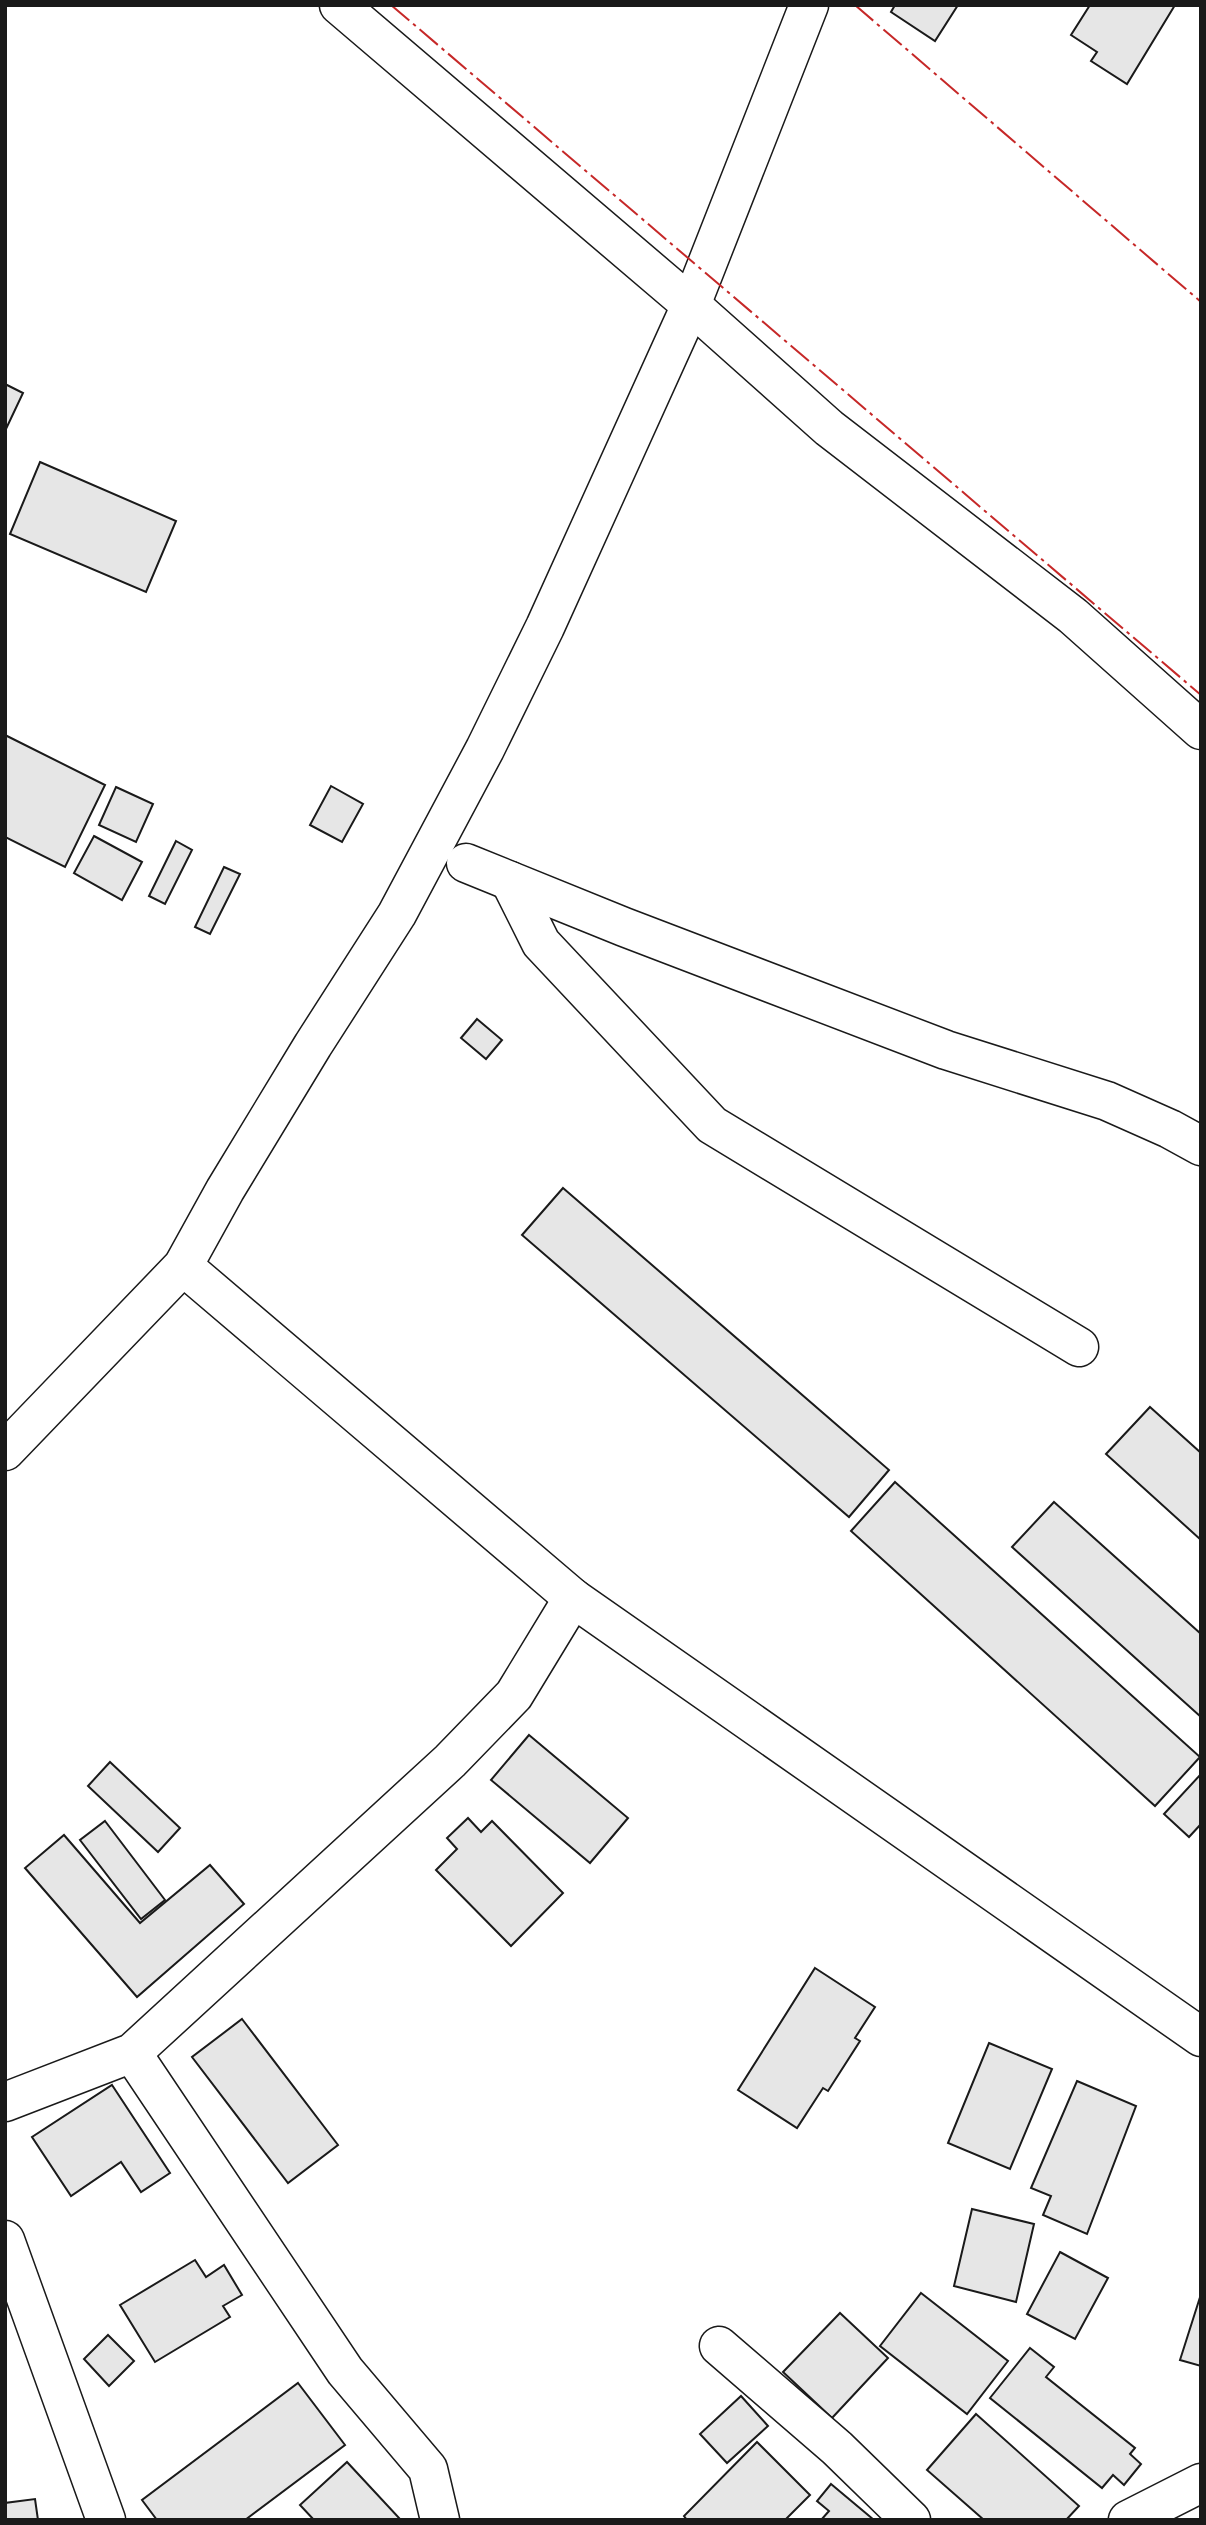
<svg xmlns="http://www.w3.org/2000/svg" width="1206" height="2525" viewBox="0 0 1206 2525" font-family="'Varela Round',sans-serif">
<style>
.building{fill:#e6e6e6;stroke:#1a1a1a;stroke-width:2}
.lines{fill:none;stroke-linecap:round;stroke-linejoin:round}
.minor-casing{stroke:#1a1a1a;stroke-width:41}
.minor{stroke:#fff;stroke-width:38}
.power{stroke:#c62828;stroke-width:2;stroke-dasharray:24 5 3.5 5;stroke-linecap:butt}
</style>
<rect width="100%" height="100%" fill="#fff"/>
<g class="building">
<polygon points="895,5 958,5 935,41 891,12"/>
<polygon points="1090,5 1175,5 1127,84 1091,61 1097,52 1071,35"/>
<polygon points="5,384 23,393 5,431"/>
<polygon points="40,462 176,521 146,592 10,534"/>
<polygon points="5,735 105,785 65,867 5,837"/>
<polygon points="331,786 363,804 342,842 310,825"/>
<polygon points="116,787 153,804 136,842 99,825"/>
<polygon points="94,836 142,862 122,900 74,873"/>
<polygon points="176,841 192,850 165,904 149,896"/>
<polygon points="224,867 240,874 210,934 195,927"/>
<polygon points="477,1019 502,1040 486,1059 461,1038"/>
<polygon points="563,1188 889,1470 849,1517 522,1235"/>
<polygon points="1150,1407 1201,1453 1201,1540 1106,1454"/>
<polygon points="895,1482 1200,1757 1155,1806 851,1531"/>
<polygon points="1054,1502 1201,1634 1201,1717 1012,1547"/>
<polygon points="529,1735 628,1818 590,1863 491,1780"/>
<polygon points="110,1762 180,1828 158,1852 88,1786"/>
<polygon points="1201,1774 1201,1824 1189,1837 1164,1814"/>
<polygon points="468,1818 481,1832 492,1821 563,1893 511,1946 436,1870 457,1849 447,1838"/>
<polygon points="105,1821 165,1900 141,1919 80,1840"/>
<polygon points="64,1835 140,1923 210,1865 244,1904 137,1997 25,1868"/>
<polygon points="815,1968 875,2007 855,2038 860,2041 828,2091 823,2088 797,2128 738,2090"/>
<polygon points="242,2019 338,2145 288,2183 192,2057"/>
<polygon points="989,2043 1052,2069 1010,2169 948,2143"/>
<polygon points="1077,2081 1136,2106 1087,2234 1043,2215 1051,2196 1031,2188"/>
<polygon points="112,2085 170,2173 141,2192 121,2162 71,2196 32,2137"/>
<polygon points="972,2209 1034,2224 1016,2302 954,2286"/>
<polygon points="1060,2252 1108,2278 1075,2339 1027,2314"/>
<polygon points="195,2260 206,2277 224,2265 242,2295 223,2306 230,2317 155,2362 120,2305"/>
<polygon points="921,2293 1008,2361 967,2414 880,2346"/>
<polygon points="1201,2294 1201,2366 1180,2360"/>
<polygon points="840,2313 888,2358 832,2418 783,2372"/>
<polygon points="108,2335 134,2361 109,2386 84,2359"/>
<polygon points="1030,2348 1054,2367 1046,2377 1135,2448 1130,2454 1141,2464 1124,2485 1113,2475 1102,2488 990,2398"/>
<polygon points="298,2383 345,2445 245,2520 157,2520 142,2500"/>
<polygon points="741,2396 768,2426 727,2463 700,2434"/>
<polygon points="976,2414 1079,2506 1066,2520 984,2520 927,2470"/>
<polygon points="757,2442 810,2495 785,2520 687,2520 684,2516"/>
<polygon points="347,2462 400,2519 314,2520 300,2505"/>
<polygon points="831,2484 874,2520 821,2520 829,2511 817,2501"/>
<polygon points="35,2499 38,2520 5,2520 5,2503"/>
</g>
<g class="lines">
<g class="minor-casing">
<g id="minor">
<polyline points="339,5 691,305 829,428 1073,616 1201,730"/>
<polyline points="466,863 624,927 946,1050 1107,1101 1170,1129 1201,1146"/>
<polyline points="510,881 541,943 712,1125 1079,1347"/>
<polyline points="183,1266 573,1598 1201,2037"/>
<polyline points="5,1451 183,1266 225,1190 313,1045 397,914 485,749 545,627 691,305 809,5"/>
<polyline points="132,2053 345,2371 428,2469 440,2520"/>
<polyline points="5,2102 132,2053 450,1761 514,1695 573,1598"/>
<polyline points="5,2240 106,2520"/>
<polyline points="719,2346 837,2448 911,2520"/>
<polyline points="1128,2520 1201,2483"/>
</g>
</g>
<use href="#minor" class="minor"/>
<g class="power">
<polyline points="391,5 1201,695"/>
<polyline points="855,5 1201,302"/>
</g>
</g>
<rect width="1206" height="2525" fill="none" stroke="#1a1a1a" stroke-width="14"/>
</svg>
